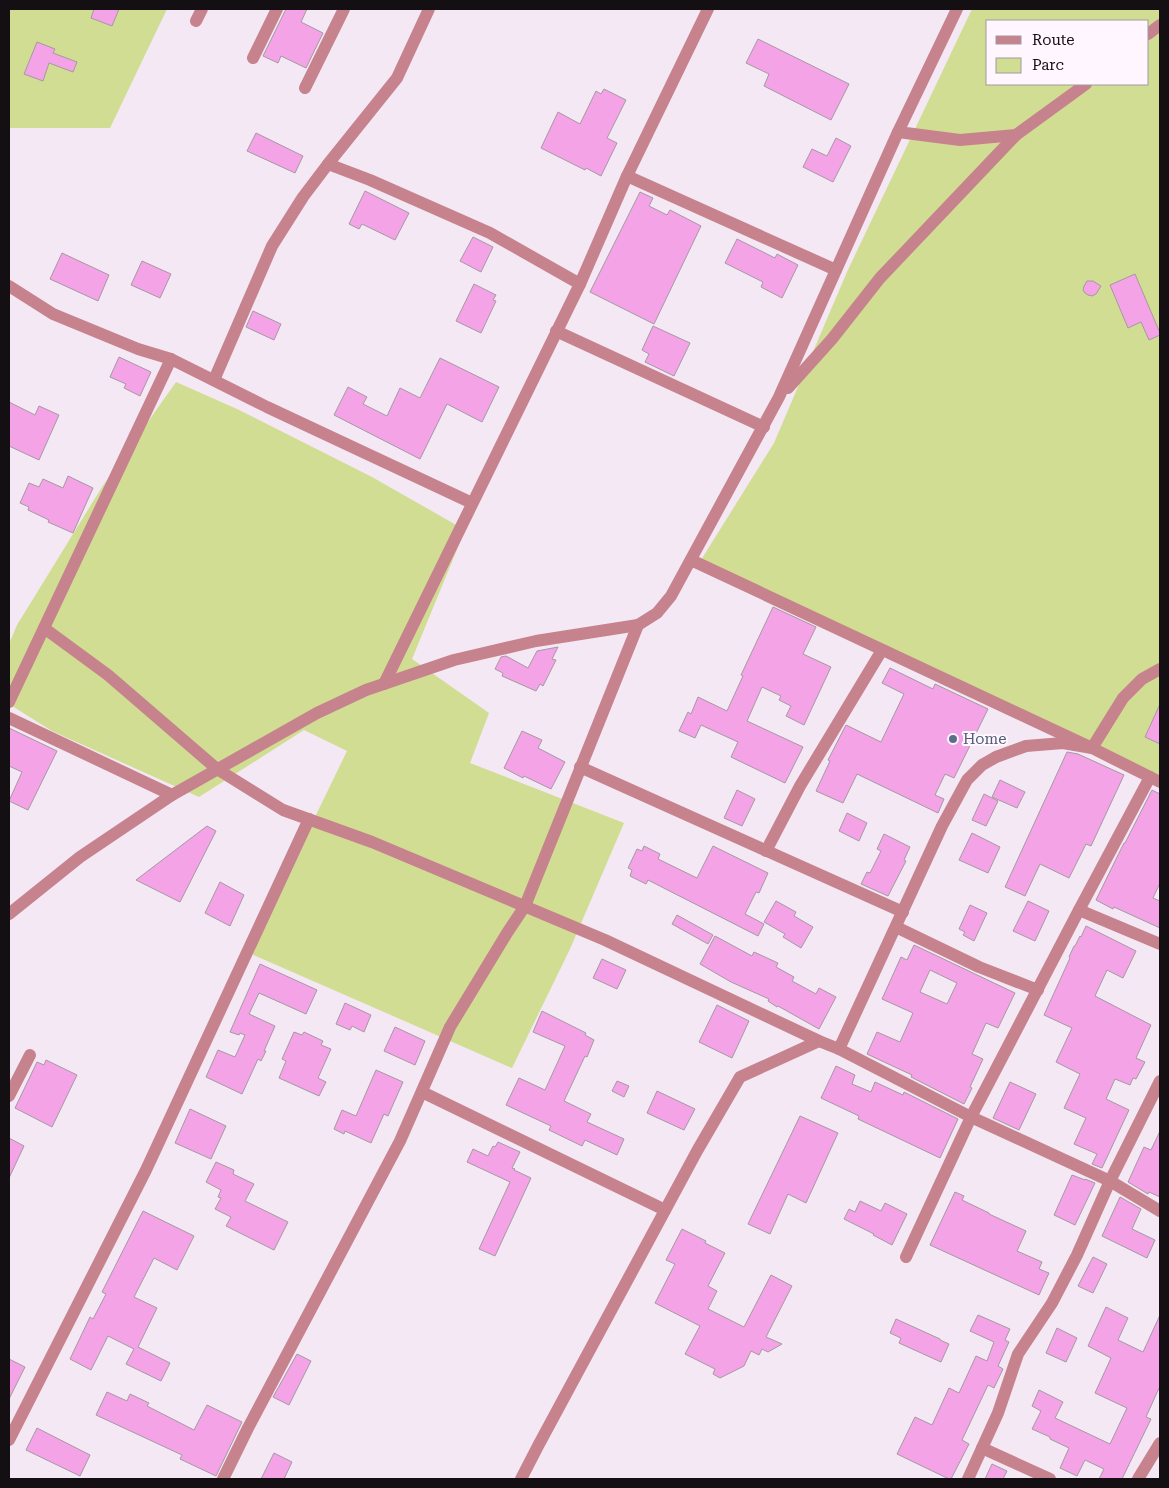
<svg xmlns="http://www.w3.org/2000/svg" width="1169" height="1488" viewBox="0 0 1169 1488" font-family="'Roboto Serif',serif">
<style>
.green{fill:#d1dd92;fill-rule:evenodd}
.building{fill:#f3a3e6;stroke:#a599a2;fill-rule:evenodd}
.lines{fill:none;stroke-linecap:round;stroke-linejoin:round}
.minor{stroke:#c6838e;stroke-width:12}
.service-dot{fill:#5c6f8a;stroke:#fff6ff;stroke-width:2}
.labels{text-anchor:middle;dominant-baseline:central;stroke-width:4;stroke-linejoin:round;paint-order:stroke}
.service-label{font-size:15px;fill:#4e5e75;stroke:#fff6ff;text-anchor:start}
</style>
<rect width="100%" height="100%" fill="#f3e8f3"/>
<g class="green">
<polygon points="9,9 167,9 110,128 9,128"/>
<path d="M972 9H1160V776L701 560 774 443 847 272ZM988 21H1148V84H988Z"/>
<polygon points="176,382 237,409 372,477 465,530 412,659 489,713 470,763 624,823 570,949 512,1068 249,953 347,751 304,730 199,797 52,731 9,704 9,644 17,625 102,487"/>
</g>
<g class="building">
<polygon points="94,9 119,9 112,26 91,18"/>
<polygon points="286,9 307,9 301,22 323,33 306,68 281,56 278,63 263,56"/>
<polygon points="758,39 849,84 831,120 764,86 769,74 746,63"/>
<polygon points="37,42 55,49 53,53 77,62 73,72 49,63 43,81 24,74"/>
<polygon points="604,89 626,100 607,138 617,143 601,176 586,168 585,170 541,148 558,112 580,124 596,91 601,94"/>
<polygon points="256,133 303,156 295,173 247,151"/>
<polygon points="836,138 851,146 833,182 803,167 812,149 827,156"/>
<polygon points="365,191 409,213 395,240 362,224 359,229 349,224"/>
<polygon points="640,192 653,198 649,206 667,215 670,210 701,226 654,324 590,292"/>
<polygon points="473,237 493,247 481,272 460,261"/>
<polygon points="737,239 775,258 777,254 798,265 782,298 761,287 763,282 725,263"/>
<polygon points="62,253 109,275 98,301 50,279"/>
<polygon points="142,261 171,274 160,298 131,285"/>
<polygon points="1135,274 1160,333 1160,335 1149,340 1141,322 1128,328 1110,285"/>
<polygon points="1087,281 1093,281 1101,286 1096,294 1092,296 1088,295 1085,293 1083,290 1084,286"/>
<polygon points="474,284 496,295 493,300 496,301 481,333 456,321"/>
<polygon points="253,311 281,324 274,340 246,327"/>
<polygon points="653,326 690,343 674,376 645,362 649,354 642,350"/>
<polygon points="119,357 151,372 140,396 124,388 126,384 110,377"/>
<polygon points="440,358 499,387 482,422 447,404 420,459 334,415 348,387 367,397 363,404 387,416 400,388 420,398"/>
<polygon points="9,402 35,415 39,406 59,415 39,460 9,446"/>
<polygon points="68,476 93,488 73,533 48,522 49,520 28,510 29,507 20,503 29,483 39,487 43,479 63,488"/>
<polygon points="773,607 816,627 803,654 831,667 804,725 786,716 791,706 779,700 781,696 762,687 747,721 803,747 785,783 731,757 738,742 701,725 695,738 679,731 688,712 691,714 698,697 727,711 743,676 741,675"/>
<polygon points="558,647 552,659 556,660 543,686 540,684 536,691 502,676 503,673 495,669 501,657 506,656 528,668 537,651"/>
<polygon points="890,668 933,689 935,684 988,709 954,778 945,774 935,795 944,799 938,813 857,774 843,803 816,791 830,761 828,760 846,725 881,742 904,694 882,683"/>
<polygon points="1160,704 1160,744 1145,737"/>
<polygon points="9,728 57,751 28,810 9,801 22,772 9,766"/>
<polygon points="522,731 542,740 538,748 565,762 551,789 524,776 523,778 504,768"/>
<polygon points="1067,752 1078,754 1124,775 1091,846 1086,844 1069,878 1040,864 1025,896 1005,887"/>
<polygon points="1000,780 1025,792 1017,808 992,797"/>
<polygon points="737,790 755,799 742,826 724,818"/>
<polygon points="1152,790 1160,794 1160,883 1153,898 1160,901 1160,928 1114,907 1113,909 1096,900 1119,853 1124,843 1125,843"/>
<polygon points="984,794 998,801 986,826 972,820"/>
<polygon points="847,813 867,823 859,841 839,831"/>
<polygon points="207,826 216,831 180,902 136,880"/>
<polygon points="972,833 1000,847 988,873 959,860"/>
<polygon points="884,834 910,847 904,860 906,861 888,896 861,884 867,872 870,873 881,851 877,849"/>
<polygon points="644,846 660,854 658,859 697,878 713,846 768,873 759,893 756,892 745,914 764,924 758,936 648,880 646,884 630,876 632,870 628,868 637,849 642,851"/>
<polygon points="220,882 244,895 230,926 205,913"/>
<polygon points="776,901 796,912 794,916 813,927 801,948 783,937 785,934 764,922"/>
<polygon points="1028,901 1049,911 1035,941 1013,931"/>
<polygon points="970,905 987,913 974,941 963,935 965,932 959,929"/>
<polygon points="677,915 713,935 708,944 672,924"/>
<polygon points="1086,926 1136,951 1123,978 1107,970 1095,996 1151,1025 1136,1058 1145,1062 1136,1079 1133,1078 1130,1085 1115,1079 1106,1099 1129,1110 1102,1168 1092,1164 1097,1154 1074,1144 1086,1118 1064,1108 1080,1074 1056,1062 1072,1028 1044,1015 1070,958 1069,957 1074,946 1075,946 1080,936 1081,937"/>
<polygon points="715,936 752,956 754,952 778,963 776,967 794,977 792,981 816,994 819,988 836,997 819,1029 778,1006 777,1007 768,1001 769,999 731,982 700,964"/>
<path d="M914 945 1015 993 998 1028 986 1023 972 1054 983 1059 970 1087 972 1088 964 1104 911 1077 912 1075 867 1054 877 1032 900 1042 913 1013 882 999 901 957 907 960ZM930 970 957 983 947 1004 920 992Z"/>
<polygon points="602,959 626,970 617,989 593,978"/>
<polygon points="260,964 317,990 306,1014 259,993 249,1014 275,1026 264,1051 266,1051 261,1061 258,1059 242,1094 206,1077 218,1050 235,1057 245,1035 240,1033 239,1035 230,1032"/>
<polygon points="345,1003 371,1015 364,1032 352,1026 350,1030 336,1024"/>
<polygon points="717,1005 749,1021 732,1058 699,1042"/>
<polygon points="542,1011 586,1033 585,1035 594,1040 587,1057 585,1056 564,1101 591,1114 587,1122 624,1139 617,1155 585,1140 582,1146 549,1130 551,1126 506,1105 519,1078 545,1090 565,1046 533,1032"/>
<polygon points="395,1027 425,1041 415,1065 384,1051"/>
<polygon points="294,1032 302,1035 304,1032 323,1041 321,1045 331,1049 318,1078 326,1082 319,1096 279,1078 286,1061 282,1059"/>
<polygon points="46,1060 77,1075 52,1127 15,1108 37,1062 44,1065"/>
<polygon points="836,1066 855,1075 852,1084 871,1092 875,1082 903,1095 904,1092 958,1119 940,1158 858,1119 859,1116 821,1098"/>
<polygon points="376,1070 403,1082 388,1116 384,1114 371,1143 345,1131 344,1134 334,1129 342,1110 356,1116"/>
<polygon points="617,1081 629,1086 624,1097 612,1091"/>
<polygon points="1010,1082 1036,1094 1019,1130 993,1118"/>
<polygon points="657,1091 695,1109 684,1130 647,1113"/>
<polygon points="190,1109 226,1126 211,1159 175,1143"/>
<polygon points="800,1116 838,1133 806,1203 788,1194 770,1234 748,1224"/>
<polygon points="1160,1131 1160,1197 1149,1192 1148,1194 1128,1182 1144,1147 1151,1150"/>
<polygon points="9,1138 24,1146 9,1178"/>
<polygon points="498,1142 520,1152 512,1168 515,1169 514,1170 531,1178 495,1256 479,1249 510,1182 467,1162 473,1149 488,1156 493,1146 495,1147"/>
<polygon points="216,1162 234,1170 233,1174 254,1184 245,1201 288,1222 274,1250 226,1226 231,1217 215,1209 221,1198 218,1197 221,1190 206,1182"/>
<polygon points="1072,1175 1085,1180 1085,1179 1095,1183 1075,1225 1054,1215"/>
<polygon points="955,1192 964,1196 962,1200 989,1213 989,1214 1026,1231 1017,1251 1042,1262 1039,1269 1049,1273 1039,1295 930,1245"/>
<polygon points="1120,1197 1141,1209 1132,1229 1155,1240 1147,1258 1102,1236"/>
<polygon points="860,1201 881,1211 885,1203 907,1214 892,1245 873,1235 874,1234 844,1219 849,1209 855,1212"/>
<polygon points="143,1211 194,1236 177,1270 154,1258 134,1297 157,1308 138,1347 170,1363 161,1381 126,1364 134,1349 108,1336 91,1370 70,1359 90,1317 93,1319 106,1294 102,1292"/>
<polygon points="682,1229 706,1241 705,1243 725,1253 708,1286 717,1291 708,1309 744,1327 771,1275 792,1286 766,1337 782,1344 768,1352 762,1349 759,1355 751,1351 744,1366 720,1378 713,1374 715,1369 685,1354 700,1326 655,1303 675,1264 666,1260"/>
<polygon points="1093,1257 1107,1264 1093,1293 1078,1286"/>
<polygon points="1106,1307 1128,1318 1118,1340 1143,1352 1160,1315 1160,1386 1146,1417 1151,1419 1122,1479 1099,1479 1104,1469 1085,1460 1077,1476 1060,1468 1069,1448 1050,1439 1050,1437 1032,1429 1041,1411 1032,1406 1039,1390 1063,1402 1055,1418 1110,1444 1127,1408 1095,1393 1111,1358 1088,1346"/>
<polygon points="978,1315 1010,1329 1005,1340 1009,1342 998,1366 1003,1369 994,1388 988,1385 962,1440 969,1444 951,1479 949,1479 897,1454 915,1417 932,1425 949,1388 959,1393 976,1356 987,1361 994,1342 970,1331"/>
<polygon points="896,1319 940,1339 940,1340 949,1344 941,1362 899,1343 901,1338 890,1333"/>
<polygon points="1057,1328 1077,1338 1066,1362 1046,1353"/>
<polygon points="297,1354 311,1361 289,1405 273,1397"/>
<polygon points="9,1359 25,1367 9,1399"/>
<polygon points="107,1392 127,1401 130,1394 149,1403 147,1406 194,1430 207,1405 242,1422 216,1476 180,1459 182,1455 96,1415"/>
<polygon points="37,1428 90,1455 80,1476 26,1450"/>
<polygon points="274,1453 292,1462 284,1479 261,1479"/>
<polygon points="992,1464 1007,1471 1003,1479 985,1479"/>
</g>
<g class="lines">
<g class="minor">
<polyline points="196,21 202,9"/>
<polyline points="1148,34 1160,25"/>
<polyline points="253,58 277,9"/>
<polyline points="305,88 344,9"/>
<polyline points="898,132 960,140 1016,135"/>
<polyline points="328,164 397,78 429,9"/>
<polyline points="627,176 836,270"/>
<polyline points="9,286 53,314 138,349 171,359 267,407 472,503"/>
<polyline points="556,331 764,427"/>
<polyline points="214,380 272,246 303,197 328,164 370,180 490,233 580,284"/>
<polyline points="788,388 832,339 880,278 1016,135 1086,84"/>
<polyline points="691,560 1092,748 1160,782"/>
<polyline points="44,628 108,675 217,769 283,810 372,842 605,940 819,1041 839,1049 971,1117 1110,1181 1160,1211"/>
<polyline points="384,684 580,284 627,176 708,9"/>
<polyline points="9,702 171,359"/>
<polyline points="9,718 172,795"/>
<polyline points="580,767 903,912"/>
<polyline points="766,851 800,786 882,650"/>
<polyline points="1079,910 1160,944"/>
<polyline points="9,914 80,857 172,795 317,713 366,690 454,660 536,641 638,625 657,613 671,596 779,397 898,132 957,9"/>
<polyline points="896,927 979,967 1038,990"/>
<polyline points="839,1049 942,826 967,780 982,765 996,757 1026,746 1063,743 1092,748 1123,698 1142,679 1160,669"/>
<polyline points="422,1092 665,1210"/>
<polyline points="9,1096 30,1055"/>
<polyline points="906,1257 971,1117 1079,910 1150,777"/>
<polyline points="9,1440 146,1170 309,819"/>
<polyline points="982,1448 1050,1479"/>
<polyline points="223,1479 248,1428 400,1141 450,1027 507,933 525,906 638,625"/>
<polyline points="521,1479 538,1446 697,1151 740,1077 819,1041"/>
<polyline points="968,1479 998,1413 1018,1354 1052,1303 1077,1255 1110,1181 1160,1081"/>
<polyline points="1138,1479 1160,1443"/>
</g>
</g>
<circle class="service-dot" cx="953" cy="739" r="5"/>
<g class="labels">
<g class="service-label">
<text x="963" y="739">Home</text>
</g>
</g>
<rect width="1169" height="1488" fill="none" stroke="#130f12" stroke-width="20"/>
<rect x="986" y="20" width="162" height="65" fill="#fff6ff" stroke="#a19aa0"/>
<rect x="996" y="36" width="25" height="8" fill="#c6838e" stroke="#a19aa0"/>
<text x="1032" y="45" font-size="15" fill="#130f12">Route</text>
<rect x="996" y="58" width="25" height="15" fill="#d1dd92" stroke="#a19aa0"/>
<text x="1032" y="70" font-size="15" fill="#130f12">Parc</text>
</svg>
